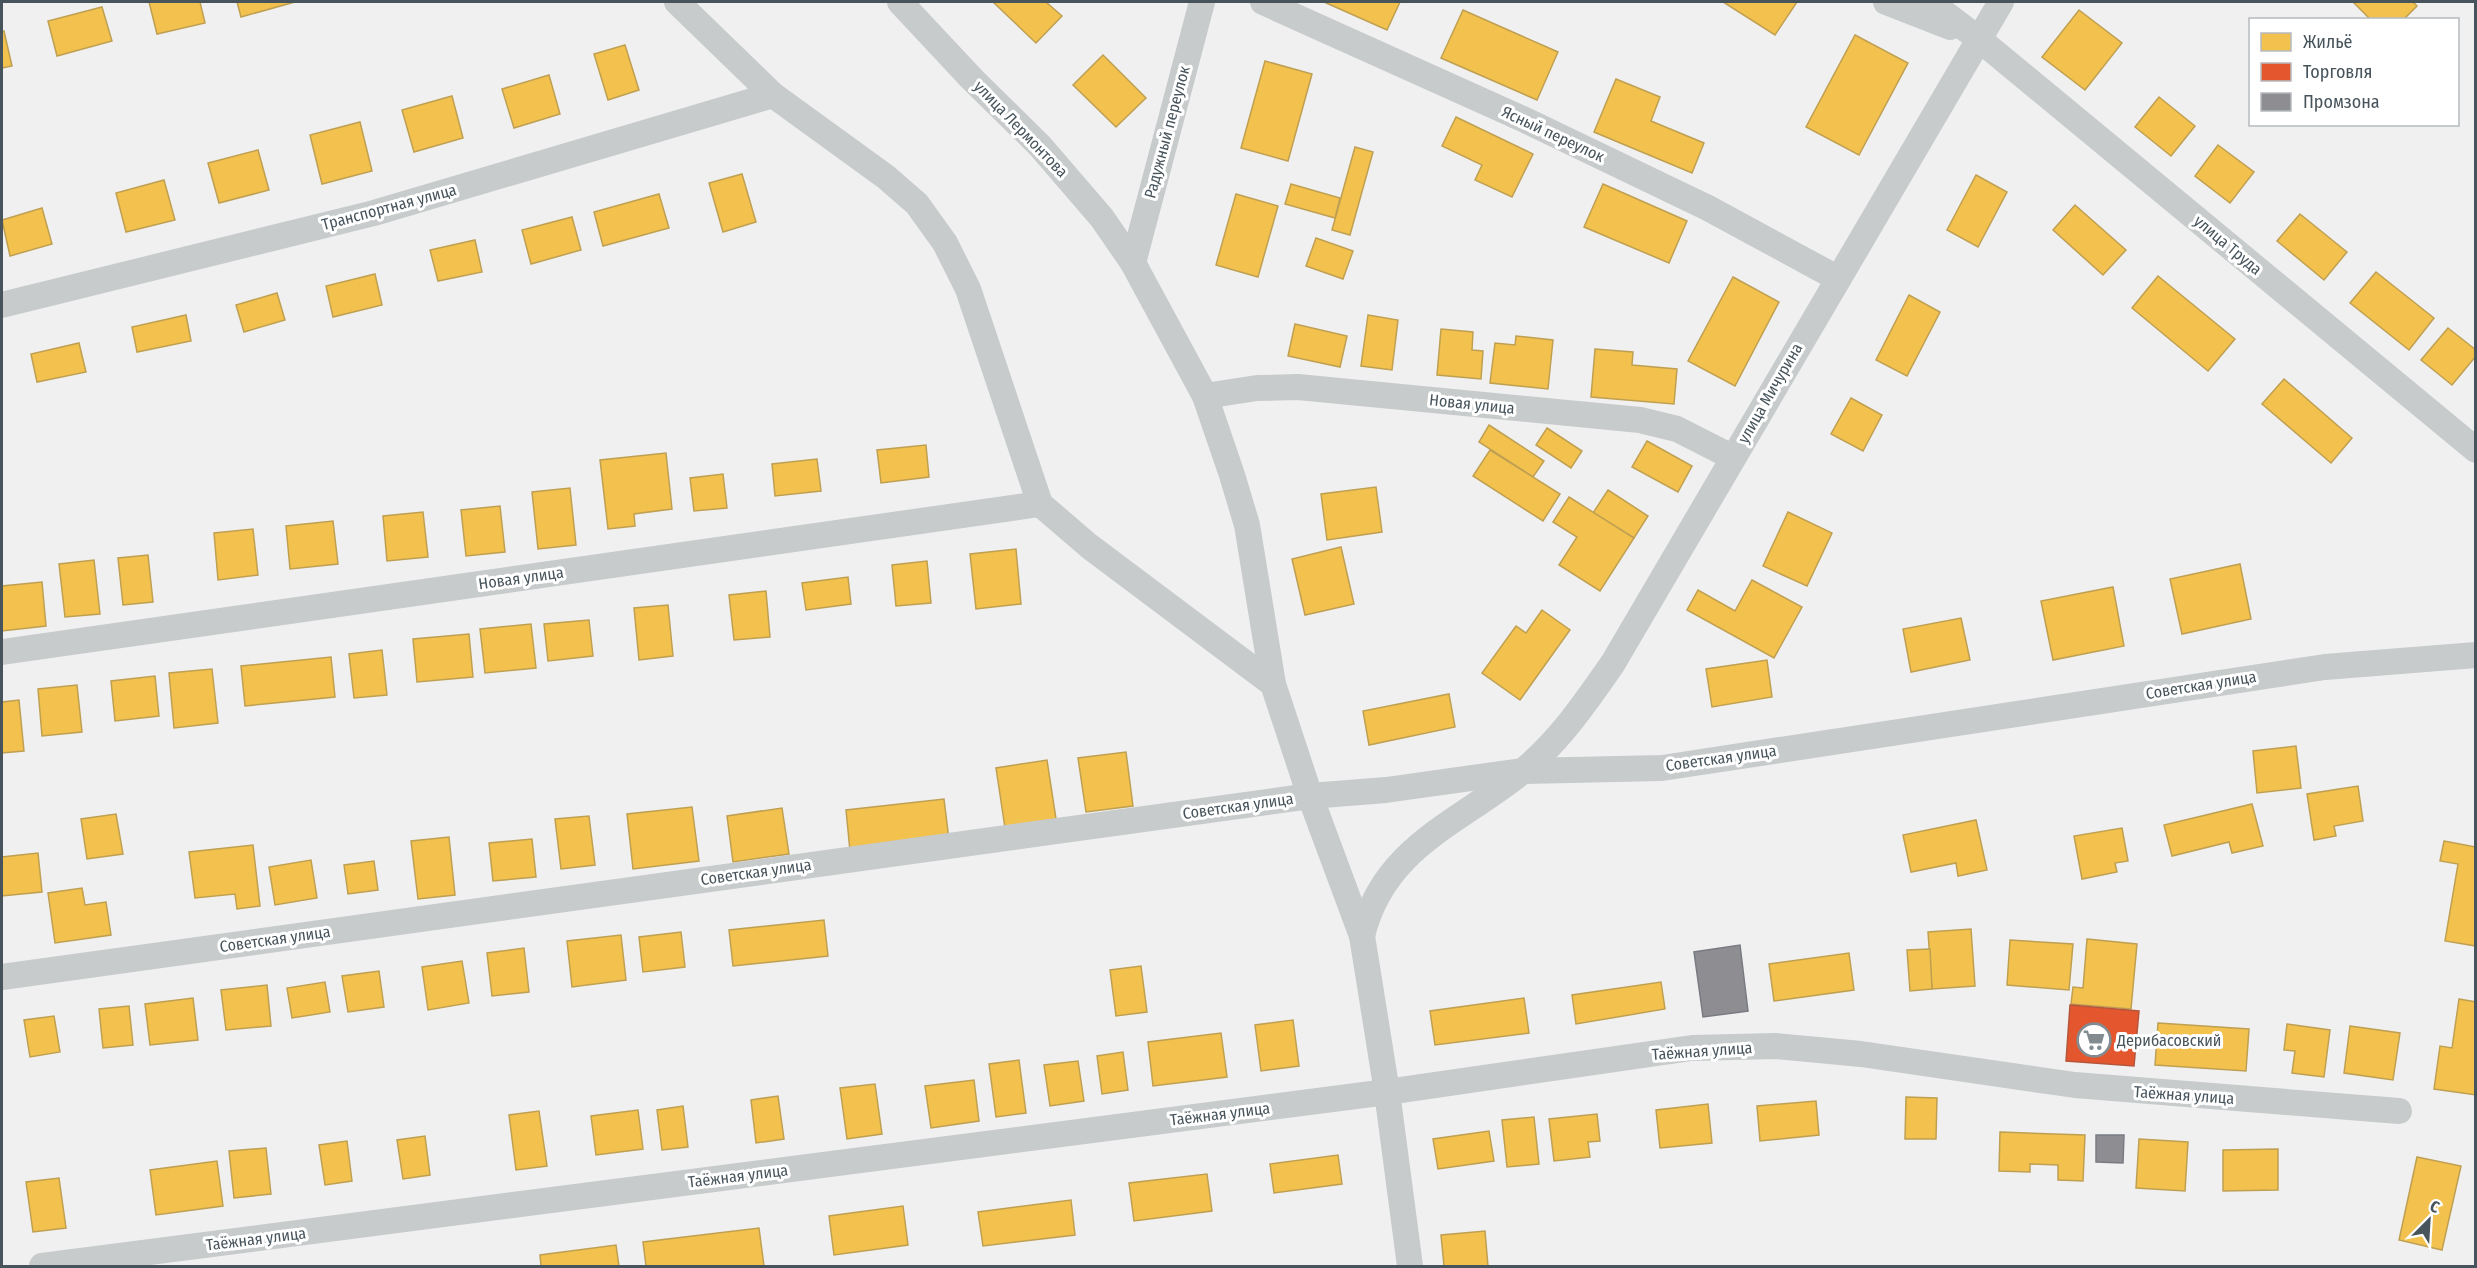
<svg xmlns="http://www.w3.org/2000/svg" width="2477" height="1268" viewBox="0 0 2477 1268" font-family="'Fira Sans Condensed',sans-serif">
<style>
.homes{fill:#f2c14e;stroke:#bfa052;stroke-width:1.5}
.shops{fill:#e4572e;stroke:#b5563c;stroke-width:1.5}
.industry{fill:#8d8d92;stroke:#787c82;stroke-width:1.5}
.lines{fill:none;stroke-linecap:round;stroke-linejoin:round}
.minor{stroke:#c7cbcc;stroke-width:26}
.labels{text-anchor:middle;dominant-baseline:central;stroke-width:6;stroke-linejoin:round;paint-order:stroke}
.street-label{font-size:16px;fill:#47545c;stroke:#fff}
.poi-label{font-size:16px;fill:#47545c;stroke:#fff;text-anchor:start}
</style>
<rect width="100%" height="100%" fill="#f1f0f0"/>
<g class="homes">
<polygon points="149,2 200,2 205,23 157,34"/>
<polygon points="237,2 295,2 241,17"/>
<polygon points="993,2 1046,2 1062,16 1036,43"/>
<polygon points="1324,2 1400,2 1387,30"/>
<polygon points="1723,2 1797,2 1775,35"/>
<polygon points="2353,2 2413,2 2417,6 2403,20 2371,20"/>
<polygon points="102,7 112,41 57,56 48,21"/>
<polygon points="1463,10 1558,52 1537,100 1441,58"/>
<polygon points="2079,10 2122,43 2085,90 2042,57"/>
<polygon points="2,31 4,31 12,66 2,68"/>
<polygon points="1855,35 1908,63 1859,155 1806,127"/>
<polygon points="625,45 639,90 608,100 594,54"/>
<polygon points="1103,55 1146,98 1116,127 1073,85"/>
<polygon points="1265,61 1312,74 1288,161 1241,148"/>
<polygon points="549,75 560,114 514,128 502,89"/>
<polygon points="1616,79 1660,97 1651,121 1704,143 1692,173 1594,132"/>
<polygon points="452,96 463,138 414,152 402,110"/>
<polygon points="2159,97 2195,126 2171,156 2135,127"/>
<polygon points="1456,117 1533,154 1512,197 1475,180 1482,165 1442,146"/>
<polygon points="360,122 372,171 322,184 310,135"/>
<polygon points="2218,145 2254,172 2230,203 2195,176"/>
<polygon points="1355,147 1373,152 1350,235 1332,230"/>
<polygon points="258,150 269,190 219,203 208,163"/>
<polygon points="742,174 756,222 723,232 709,183"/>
<polygon points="1976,175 2007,192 1978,247 1947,230"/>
<polygon points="164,180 175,220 126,232 116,193"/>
<polygon points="1291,184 1340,198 1335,218 1285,204"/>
<polygon points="1603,184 1687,221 1669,263 1584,227"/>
<polygon points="659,194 669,228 603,246 594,212"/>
<polygon points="1236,194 1278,206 1258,277 1216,265"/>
<polygon points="2075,205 2126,250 2103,275 2053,230"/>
<polygon points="42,208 52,244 10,256 2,220"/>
<polygon points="2300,214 2347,252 2324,280 2277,241"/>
<polygon points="572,217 581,250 531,264 522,230"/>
<polygon points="1316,238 1353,251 1343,279 1306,266"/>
<polygon points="475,240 482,272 438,281 430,250"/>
<polygon points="2376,272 2434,318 2409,350 2350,303"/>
<polygon points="375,274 382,305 333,317 326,286"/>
<polygon points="2158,276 2235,339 2208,371 2132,308"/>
<polygon points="1733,277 1779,302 1735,386 1688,361"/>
<polygon points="277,293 285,320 244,332 236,305"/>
<polygon points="1909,295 1940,312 1907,376 1876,360"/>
<polygon points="186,315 191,341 137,352 132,327"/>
<polygon points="1368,315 1398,320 1392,370 1361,366"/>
<polygon points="1295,324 1347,336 1340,367 1288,356"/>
<polygon points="2448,328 2476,350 2476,356 2452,385 2421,360"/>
<polygon points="1441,329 1473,332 1472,350 1483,351 1481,379 1437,375"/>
<polygon points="1516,336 1553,340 1548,389 1490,383 1495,343 1515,345"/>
<polygon points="79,343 86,372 37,382 31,354"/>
<polygon points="1595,349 1633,352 1632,365 1677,369 1674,404 1591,397"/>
<polygon points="2284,379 2352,438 2331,463 2262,404"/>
<polygon points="1851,398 1882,415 1863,451 1831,434"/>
<polygon points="1489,425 1544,461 1533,477 1479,442"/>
<polygon points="1547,428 1582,451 1571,468 1536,445"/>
<polygon points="1647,441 1692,466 1678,492 1632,467"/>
<polygon points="926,445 929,477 881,483 877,450"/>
<polygon points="1490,450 1560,494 1543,521 1473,476"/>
<polygon points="666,453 672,509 634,514 635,526 608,529 600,460"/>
<polygon points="817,459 821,491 775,496 772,464"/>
<polygon points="723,474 727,508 694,511 690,478"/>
<polygon points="1376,487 1382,532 1327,540 1321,494"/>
<polygon points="570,488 576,545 538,549 532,492"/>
<polygon points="1608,490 1648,516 1634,538 1593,513"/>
<polygon points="1569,497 1634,538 1600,591 1559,565 1577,537 1553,522"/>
<polygon points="500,506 505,552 466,556 461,510"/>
<polygon points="423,512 428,557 387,561 383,516"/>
<polygon points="1788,512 1832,533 1807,586 1763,566"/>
<polygon points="333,521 338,564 290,569 286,526"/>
<polygon points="253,529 258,575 218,580 214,533"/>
<polygon points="1341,547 1354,604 1305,615 1292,559"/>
<polygon points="1016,549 1021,604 976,609 970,554"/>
<polygon points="148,555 153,602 123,605 118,558"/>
<polygon points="94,560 100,614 65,617 59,564"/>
<polygon points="927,561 931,603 896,606 892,565"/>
<polygon points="2240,564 2251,619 2182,634 2170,579"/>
<polygon points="848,577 851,604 806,610 802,583"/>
<polygon points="1752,580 1802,607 1774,658 1687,610 1698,590 1735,611"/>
<polygon points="42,582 46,626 2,631 2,586"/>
<polygon points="2113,587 2124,646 2053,660 2041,601"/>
<polygon points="766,591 770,637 734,640 729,595"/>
<polygon points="668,605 673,656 639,660 634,608"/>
<polygon points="1542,610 1570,630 1520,700 1482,673 1516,626 1526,633"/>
<polygon points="1961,618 1970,660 1911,672 1903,629"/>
<polygon points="589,620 593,656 548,661 544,624"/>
<polygon points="531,624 536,668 485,673 480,629"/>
<polygon points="469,634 473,677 417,682 413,639"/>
<polygon points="382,650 387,695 354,698 349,654"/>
<polygon points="331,657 335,697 245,706 241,666"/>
<polygon points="1767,660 1772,697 1712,707 1706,669"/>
<polygon points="212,669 218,723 174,728 169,673"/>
<polygon points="155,676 159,716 115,721 111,681"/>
<polygon points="77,685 82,732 42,736 38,689"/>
<polygon points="1449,694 1455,727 1369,745 1363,711"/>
<polygon points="19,700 24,751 2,753 2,702"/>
<polygon points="2296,746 2301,788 2257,793 2253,751"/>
<polygon points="1126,752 1133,806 1086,812 1078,758"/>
<polygon points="1047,760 1056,819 1005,828 996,768"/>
<polygon points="2358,786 2363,821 2334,826 2336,836 2314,840 2307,794"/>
<polygon points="944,799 949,840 850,851 846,810"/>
<polygon points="2252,804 2263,846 2232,853 2229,842 2172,856 2164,825"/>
<polygon points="692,807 699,861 633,869 627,814"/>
<polygon points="782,808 789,854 733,862 727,816"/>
<polygon points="116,814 123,854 87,859 81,819"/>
<polygon points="589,816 595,865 561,869 555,819"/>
<polygon points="1976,820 1987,870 1958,876 1956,863 1911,872 1903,835"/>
<polygon points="2122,828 2128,861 2115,863 2117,872 2082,879 2074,836"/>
<polygon points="449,837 455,895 418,899 411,841"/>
<polygon points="532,839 536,877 493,881 489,843"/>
<polygon points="2444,841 2476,847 2476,946 2445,941 2458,864 2440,861"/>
<polygon points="253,845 260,906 237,909 235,894 195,898 189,852"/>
<polygon points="38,853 42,892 2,896 2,857"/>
<polygon points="311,860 317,898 275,905 269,867"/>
<polygon points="374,861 378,890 348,894 344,865"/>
<polygon points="82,888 85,905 106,902 111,935 55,943 48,893"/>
<polygon points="824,920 828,956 733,966 729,930"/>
<polygon points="1971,929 1975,986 1932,989 1928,932"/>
<polygon points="681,932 685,967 643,972 639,937"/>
<polygon points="621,935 626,980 572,987 567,941"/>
<polygon points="2087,939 2137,944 2131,1009 2071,1004 2073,987 2083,988"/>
<polygon points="2010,940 2073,944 2069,990 2007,985"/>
<polygon points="524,948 529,992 492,996 487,953"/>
<polygon points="1930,949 1932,989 1910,991 1907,950"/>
<polygon points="1849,953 1854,990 1774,1001 1769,964"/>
<polygon points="462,961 469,1003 428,1010 422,967"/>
<polygon points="1141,966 1147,1012 1116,1016 1110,970"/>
<polygon points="379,971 384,1007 348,1012 342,976"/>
<polygon points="325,982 330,1012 292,1018 287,988"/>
<polygon points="1661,982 1665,1009 1576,1024 1572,995"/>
<polygon points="267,985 271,1026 226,1030 221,990"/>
<polygon points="193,998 198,1040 150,1045 145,1004"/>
<polygon points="1524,998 1529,1033 1435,1045 1430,1011"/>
<polygon points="2459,999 2476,1002 2476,1095 2434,1089 2440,1046 2452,1048"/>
<polygon points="129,1006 133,1045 103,1048 99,1009"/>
<polygon points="54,1016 60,1052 30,1057 24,1020"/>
<polygon points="1293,1020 1299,1066 1261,1071 1255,1025"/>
<polygon points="2158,1023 2249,1029 2246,1071 2155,1065"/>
<polygon points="2287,1024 2330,1030 2324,1077 2292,1073 2295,1051 2284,1050"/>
<polygon points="2350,1026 2400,1033 2393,1080 2344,1073"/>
<polygon points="1221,1033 1227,1077 1153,1086 1148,1042"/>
<polygon points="1123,1052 1128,1090 1102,1094 1097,1056"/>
<polygon points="1019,1060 1026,1113 996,1117 989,1064"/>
<polygon points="1078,1061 1084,1101 1050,1106 1044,1065"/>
<polygon points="974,1080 979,1121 931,1128 925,1086"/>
<polygon points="875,1084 882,1134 847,1139 840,1088"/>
<polygon points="778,1096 784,1139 756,1143 751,1100"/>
<polygon points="1906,1097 1937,1098 1936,1139 1905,1139"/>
<polygon points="1816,1101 1819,1135 1760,1141 1757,1106"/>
<polygon points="1708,1104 1712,1143 1660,1148 1656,1110"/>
<polygon points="683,1106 688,1147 662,1150 657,1110"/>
<polygon points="638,1110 643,1149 596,1155 591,1116"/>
<polygon points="539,1111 547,1166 516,1170 509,1115"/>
<polygon points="1597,1114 1600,1141 1588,1142 1590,1157 1554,1161 1549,1119"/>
<polygon points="1534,1117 1539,1164 1507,1167 1502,1120"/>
<polygon points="1489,1131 1494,1161 1438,1169 1433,1139"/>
<polygon points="2000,1132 2085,1135 2083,1181 2058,1180 2058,1165 2030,1164 2030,1172 1999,1171"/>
<polygon points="425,1136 430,1175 403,1179 397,1140"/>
<polygon points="2139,1139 2188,1142 2185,1191 2136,1188"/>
<polygon points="347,1141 352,1181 325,1185 319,1145"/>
<polygon points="266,1148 271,1194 234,1198 229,1151"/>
<polygon points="2278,1149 2278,1190 2223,1191 2223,1150"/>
<polygon points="1338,1155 1342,1184 1274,1193 1270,1164"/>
<polygon points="2417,1157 2461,1166 2442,1250 2399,1240"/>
<polygon points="217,1161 223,1206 156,1215 150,1170"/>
<polygon points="1207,1174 1212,1211 1134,1221 1129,1183"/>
<polygon points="59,1178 66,1228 33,1232 26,1182"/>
<polygon points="1071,1200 1075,1235 983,1246 978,1212"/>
<polygon points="903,1206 908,1245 834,1255 829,1216"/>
<polygon points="759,1228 764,1266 646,1266 643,1242"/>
<polygon points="1485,1231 1488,1266 1444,1266 1441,1235"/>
<polygon points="616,1245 619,1266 541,1266 540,1255"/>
</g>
<polygon class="shops" points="2070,1005 2139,1011 2134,1066 2066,1061"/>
<g class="industry">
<polygon points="1740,945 1748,1011 1703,1017 1694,952"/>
<polygon points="2096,1135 2124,1135 2123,1163 2096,1162"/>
</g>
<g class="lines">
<g class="minor">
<polyline points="677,2 773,95 886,177 917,204 945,243 968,289 1040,504 1089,546 1273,684 1310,796 1362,936 1387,1092 1410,1266"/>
<polyline points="900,2 972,79 1040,146 1102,218 1133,263 1205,396 1232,475 1247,525 1273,684"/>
<polyline points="1263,2 1525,120 1708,208 1837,278"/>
<polyline points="1886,2 1950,27"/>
<polyline points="1930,2 1980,40 2476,450"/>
<polyline points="1133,263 1202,2"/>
<polyline points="2,305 374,213 773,95"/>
<polyline points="1205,396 1257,388 1298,387 1640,420 1677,429 1732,457"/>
<polyline points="2,652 1040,504"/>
<path d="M1362 936C1383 847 1459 823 1523 771 1560 740 1586 702 1613 663L2001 2"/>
<polyline points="2,977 1310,796 1386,790 1522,771 1662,768 2325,667 2476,655"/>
<polyline points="42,1266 1387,1092 1692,1048 1776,1046 1861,1054 2075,1085 2399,1111"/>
</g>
</g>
<defs>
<g id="supermarket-ring" transform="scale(1.725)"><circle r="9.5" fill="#fff" stroke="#828b90" stroke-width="1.5"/><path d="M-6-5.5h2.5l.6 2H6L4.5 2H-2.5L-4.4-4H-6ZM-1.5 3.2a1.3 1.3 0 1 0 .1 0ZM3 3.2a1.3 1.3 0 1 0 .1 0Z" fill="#828b90"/></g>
</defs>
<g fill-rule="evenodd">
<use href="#supermarket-ring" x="2094" y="1040"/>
</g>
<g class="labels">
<g class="street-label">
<text transform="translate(1021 129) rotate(46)">улица Лермонтова</text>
<text transform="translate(1167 132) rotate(-75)">Радужный переулок</text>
<text transform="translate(1553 134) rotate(25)">Ясный переулок</text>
<text transform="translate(389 207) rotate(-15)">Транспортная улица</text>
<text transform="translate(2228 245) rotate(40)">улица Труда</text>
<text transform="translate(1770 393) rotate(-60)">улица Мичурина</text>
<text transform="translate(1472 404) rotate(6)">Новая улица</text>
<text transform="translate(521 578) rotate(-8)">Новая улица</text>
<text transform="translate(2201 685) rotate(-9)">Советская улица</text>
<text transform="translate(1721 758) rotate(-8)">Советская улица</text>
<text transform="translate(1238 806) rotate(-8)">Советская улица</text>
<text transform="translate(756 872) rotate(-8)">Советская улица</text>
<text transform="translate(275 939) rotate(-8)">Советская улица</text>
<text transform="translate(1702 1051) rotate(-4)">Таёжная улица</text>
<text transform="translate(2184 1095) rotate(4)">Таёжная улица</text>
<text transform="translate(1220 1114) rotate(-7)">Таёжная улица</text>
<text transform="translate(738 1176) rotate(-7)">Таёжная улица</text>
<text transform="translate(256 1239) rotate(-7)">Таёжная улица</text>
</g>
<g class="poi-label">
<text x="2117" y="1040">Дерибасовский</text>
</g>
</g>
<rect width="2477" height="1268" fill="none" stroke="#47545c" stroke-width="6"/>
<rect x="2249" y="18" width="210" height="108" fill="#ffffff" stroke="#b5bbbe" stroke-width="1.5"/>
<rect x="2261" y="33" width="30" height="18" fill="#f2c14e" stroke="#b5bbbe" stroke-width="1.5"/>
<text x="2303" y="48" font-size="18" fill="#47545c">Жильё</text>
<rect x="2261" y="63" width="30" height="18" fill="#e4572e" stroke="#b5bbbe" stroke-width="1.5"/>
<text x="2303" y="78" font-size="18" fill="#47545c">Торговля</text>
<rect x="2261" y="93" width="30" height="18" fill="#8d8d92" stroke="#b5bbbe" stroke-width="1.5"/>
<text x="2303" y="108" font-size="18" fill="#47545c">Промзона</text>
<g transform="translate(2429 1220) rotate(24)" stroke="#ffffff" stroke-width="4.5" paint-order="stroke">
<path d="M0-4.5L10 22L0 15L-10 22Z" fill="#47545c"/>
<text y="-9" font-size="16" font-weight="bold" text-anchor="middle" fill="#47545c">С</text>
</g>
</svg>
